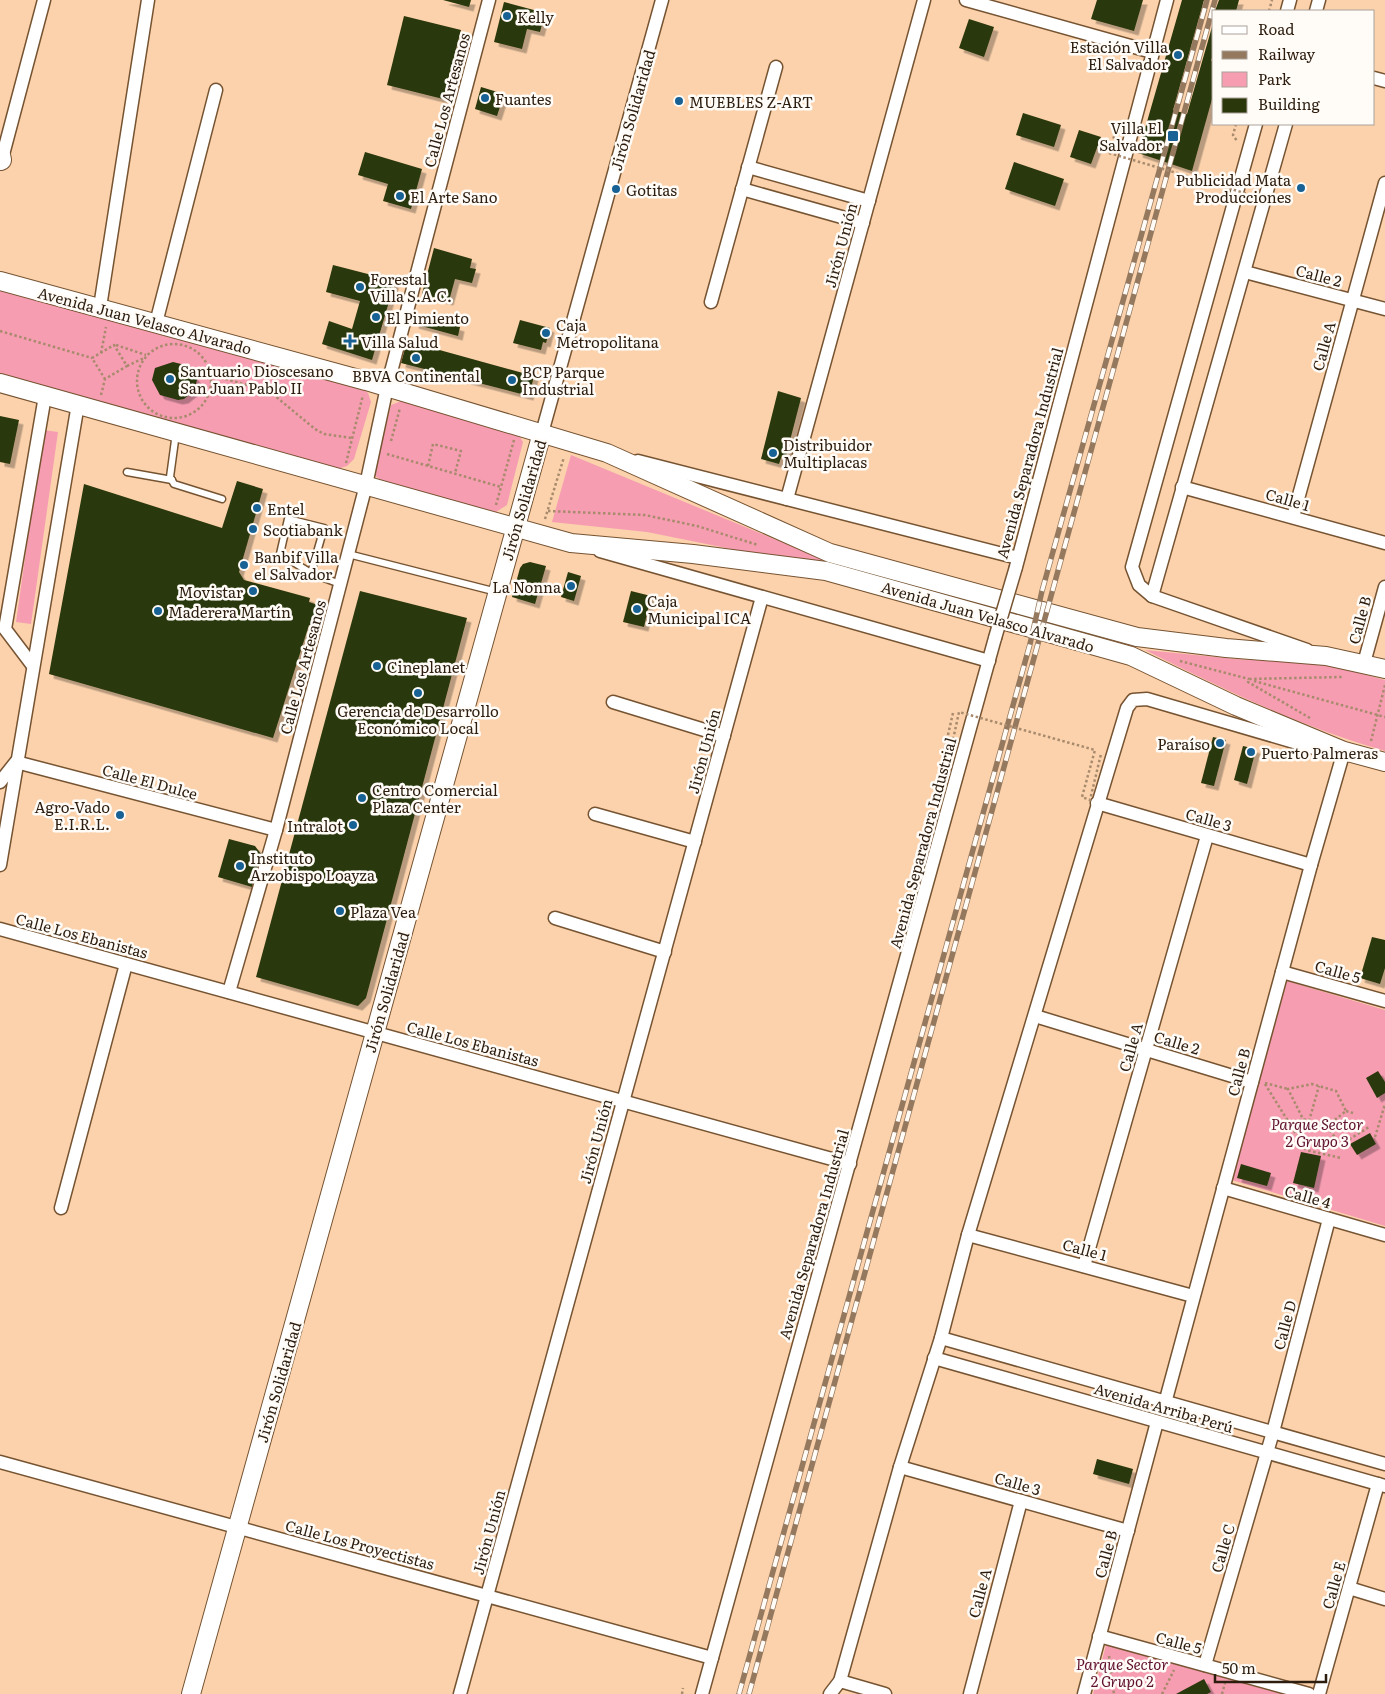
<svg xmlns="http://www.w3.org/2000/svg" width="1385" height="1694" viewBox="0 0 1385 1694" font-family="Literata,serif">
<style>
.green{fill:#f69db2}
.building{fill:#2a370b;filter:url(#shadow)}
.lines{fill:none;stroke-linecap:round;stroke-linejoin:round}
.lane-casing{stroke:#765331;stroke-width:9}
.street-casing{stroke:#765331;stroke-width:15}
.secondary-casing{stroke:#765331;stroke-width:20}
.primary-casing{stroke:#765331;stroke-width:22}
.path{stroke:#a88a6d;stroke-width:2.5;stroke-dasharray:2.5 2.5;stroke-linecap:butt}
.lane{stroke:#fff;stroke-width:6}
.street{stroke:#fff;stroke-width:12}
.secondary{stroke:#fff;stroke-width:18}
.primary{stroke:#fff;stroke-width:20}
.rail-casing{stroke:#95795f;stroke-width:5.5}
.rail{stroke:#fffbf7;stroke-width:4;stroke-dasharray:11;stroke-linecap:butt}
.street-bridge-casing{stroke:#765331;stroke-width:15;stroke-linecap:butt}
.path-bridge{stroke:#a88a6d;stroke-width:2.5;stroke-dasharray:2.5 2.5;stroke-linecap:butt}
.street-bridge{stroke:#fff;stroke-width:12}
.poi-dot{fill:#176195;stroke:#fffbf7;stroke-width:2}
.labels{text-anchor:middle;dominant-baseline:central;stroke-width:5;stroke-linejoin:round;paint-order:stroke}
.poi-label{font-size:15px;fill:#2c1d0f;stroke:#fffbf7;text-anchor:start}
.street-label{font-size:15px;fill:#2c1d0f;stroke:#fffbf7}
.park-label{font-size:15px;font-style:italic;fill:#60112e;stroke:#fffbf7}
</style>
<defs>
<filter id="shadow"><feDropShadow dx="4.5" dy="4.5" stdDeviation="0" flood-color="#0004"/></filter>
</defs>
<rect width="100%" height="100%" fill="#fbd2ac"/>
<g class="green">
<polygon points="0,288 361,387 368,393 371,402 354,459 347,466 337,469 0,376"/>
<polygon points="404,400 518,434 523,442 507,505 496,512 383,482 374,475 391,405"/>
<polygon points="43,430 58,432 31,624 16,622"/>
<polygon points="571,455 842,567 746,552 647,532 552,522"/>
<path d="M1145 650 1236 659 1326 664 1385 680V751C1301 727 1223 689 1145 650Z"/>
<polygon points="1287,981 1385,1010 1385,1226 1232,1180"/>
<polygon points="1106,1645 1282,1694 1093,1694"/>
</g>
<g class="building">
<polygon points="443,0 471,0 469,7"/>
<polygon points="1097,0 1143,0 1134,31 1091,19"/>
<polygon points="1182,0 1204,0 1173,110 1187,114 1214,20 1214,92 1192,171 1138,153"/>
<polygon points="1219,0 1239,0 1236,11 1215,11"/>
<polygon points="504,2 545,13 540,32 527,29 522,49 494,42"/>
<polygon points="404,16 461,30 443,99 387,85"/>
<polygon points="969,19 994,27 984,57 959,48"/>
<polygon points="481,87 504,94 497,116 475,109"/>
<polygon points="1023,113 1061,125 1054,147 1016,135"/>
<polygon points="1079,130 1101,137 1091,164 1070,157"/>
<polygon points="365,152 422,169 411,209 383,201 388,184 358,175"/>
<polygon points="1014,162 1064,179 1055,206 1005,189"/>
<polygon points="434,248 472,259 470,268 476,269 472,283 455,279 449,301 422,294"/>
<polygon points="333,265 395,281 372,360 322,344 329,321 352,329 360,301 326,292"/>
<polygon points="416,315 460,327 458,336 414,324"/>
<polygon points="520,320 550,328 546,343 543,342 541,350 513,343"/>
<polygon points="407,341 534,376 529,396 401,363"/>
<polygon points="173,362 185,365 197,380 194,391 184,399 178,400 160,395 152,380 155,368"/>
<polygon points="778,391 801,398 786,456 782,455 779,464 761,459"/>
<polygon points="0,416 19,420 10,464 0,462"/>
<polygon points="237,481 263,489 239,572 244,580 310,598 309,602 318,605 312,625 309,625 273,738 49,674 84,484 222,528"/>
<polygon points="530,562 546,566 535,604 512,597 520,568 523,564"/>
<polygon points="568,572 581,576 574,601 561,597"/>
<polygon points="360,591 467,618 366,998 358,1006 256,977"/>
<polygon points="631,591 651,596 644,627 623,622"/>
<polygon points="1213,737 1226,740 1214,786 1201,783"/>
<polygon points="1243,746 1256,749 1247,784 1234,780"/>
<polygon points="229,839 255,846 261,854 252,887 218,877"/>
<polygon points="1372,937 1385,940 1385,968 1380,984 1360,978"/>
<polygon points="1378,1071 1385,1082 1385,1093 1377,1098 1366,1078"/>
<polygon points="1370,1133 1376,1144 1357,1155 1350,1144"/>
<polygon points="1301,1152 1321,1156 1314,1188 1293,1183"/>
<polygon points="1241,1164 1271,1173 1267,1186 1237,1178"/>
<polygon points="1097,1459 1133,1469 1129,1484 1093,1474"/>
<polygon points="1204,1679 1211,1692 1207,1694 1176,1694"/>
</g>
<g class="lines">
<g class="lane-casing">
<g id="lane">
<polyline points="176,433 170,477 174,484 222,499"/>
<polyline points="127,472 172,480"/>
<polyline points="348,554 497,592"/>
<polyline points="311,573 324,528 288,519 280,554 311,573 340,584"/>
</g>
</g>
<g class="street-casing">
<g id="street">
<polyline points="966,0 1152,52"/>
<polyline points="1287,11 1290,0"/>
<polyline points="1316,11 1319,0"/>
<polyline points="1374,78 1385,81"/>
<polyline points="1256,124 1132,567 1139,585 1152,596 1307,650"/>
<polyline points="1,162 44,0"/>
<polyline points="748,167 869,201"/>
<polyline points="742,189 863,223"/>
<polyline points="1245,272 1385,309"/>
<polyline points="711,302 776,67"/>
<polyline points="100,307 148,0"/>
<polyline points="156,323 216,90"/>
<polyline points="542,433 662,0"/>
<polyline points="638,461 1018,558"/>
<polyline points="1182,487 1385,543"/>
<polyline points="787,499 924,0"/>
<polyline points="1293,517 1385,183"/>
<polyline points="600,551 989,661"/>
<polyline points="1016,567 1167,0"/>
<polyline points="1152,596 1286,124"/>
<polyline points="1364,663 1385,587"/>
<polyline points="33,666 5,629 45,396"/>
<polyline points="613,702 724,736"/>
<polyline points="0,782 16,762 276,830"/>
<polyline points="1097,803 1311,865"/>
<polyline points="595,814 695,842"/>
<polyline points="0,865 78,404"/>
<polyline points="555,918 665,952"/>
<polyline points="0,929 850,1164"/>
<polyline points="1282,972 1385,1001"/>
<polyline points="229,992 276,830 366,485 387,387 489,0"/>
<polyline points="1035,1016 1252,1082"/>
<polyline points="1223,1188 1385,1235"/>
<polyline points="61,1208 126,964"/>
<polyline points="968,1235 1193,1296"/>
<polyline points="1084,1266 1207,836"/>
<polyline points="941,1338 1385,1464"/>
<polyline points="934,1358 1385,1486"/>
<polyline points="1165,1403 1311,865 1344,751"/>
<polyline points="0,1462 712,1658"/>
<polyline points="900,1467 1128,1531"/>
<polyline points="1349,1588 1385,1599"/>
<polyline points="1099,1636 1309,1694"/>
<polyline points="1205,1665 1273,1432 1329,1219"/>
<polyline points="840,1681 885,1694"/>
<polyline points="460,1694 762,597"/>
<polyline points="702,1694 995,638"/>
<polyline points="830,1694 840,1681 900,1467 941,1338 968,1235 1127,708 1133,700 1147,699 1328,752"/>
<polyline points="970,1694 1021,1501"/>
<polyline points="1084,1694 1157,1422"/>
<polyline points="1319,1694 1378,1484"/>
</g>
</g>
<g class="secondary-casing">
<g id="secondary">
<polyline points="0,281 366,381 607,453 830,553 1137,637 1226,648 1326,656 1385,669"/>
<polyline points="0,383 571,543 693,554 826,571 1131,656 1236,706 1344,751 1385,762"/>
<polyline points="191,1694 542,433"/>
</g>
</g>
<g class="primary-casing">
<polyline id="primary" points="0,155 1,160"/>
</g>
<g class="path">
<polyline points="1269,11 1272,0"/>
<polyline points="1212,61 1214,56"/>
<polyline points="1236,124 1233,135 1237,141"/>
<polyline points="1109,153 1119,120"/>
<polyline points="0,331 92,358"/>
<circle cx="174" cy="381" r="37"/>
<polyline points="116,345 146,355"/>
<polyline points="101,353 106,327"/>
<polyline points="127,366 144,358"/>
<polyline points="211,375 269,391 315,429 324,434 352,438"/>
<polyline points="269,391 281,374"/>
<polyline points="101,395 105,379 127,366 114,345 92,358 105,379"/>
<polyline points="391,441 400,408"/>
<polyline points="387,454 501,487"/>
<polyline points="346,463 363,395"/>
<polyline points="428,466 433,444 461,451 455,473"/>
<polyline points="496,505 514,440"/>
<polyline points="548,511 645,515 697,526 758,545"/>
<polyline points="545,519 564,457"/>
<polyline points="1180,661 1249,679"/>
<polyline points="1254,681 1385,717"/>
<polyline points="1310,718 1248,682 1249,679 1342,677"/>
<polyline points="1371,741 1385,685"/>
<polyline points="1265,1083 1288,1089"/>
<polyline points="1265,1084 1306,1150 1341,1158"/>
<polyline points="1346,1111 1353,1113"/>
<polyline points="1309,1121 1319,1086"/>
<polyline points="1291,1126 1303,1119"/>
<polyline points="1327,1126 1346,1111 1336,1091 1312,1084 1288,1089 1303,1119 1327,1126 1343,1149"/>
<polyline points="1375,1137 1385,1104"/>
<polyline points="1345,1142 1369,1127"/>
<polyline points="1109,1656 1114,1694"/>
<polyline points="682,1694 683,1688"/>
<polyline points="1162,1694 1174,1670"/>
<polyline points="1222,1694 1225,1683"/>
</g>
<use href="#lane" class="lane"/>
<use href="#street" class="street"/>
<use href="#secondary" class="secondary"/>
<use href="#primary" class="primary"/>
<g class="rail-casing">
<g id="rail">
<polyline points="739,1694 1030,644 1042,591 1207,0"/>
<polyline points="749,1694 1215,0"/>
</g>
</g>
<use href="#rail" class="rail"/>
<g class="street-bridge-casing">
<polyline id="street-bridge" points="995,638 1016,567"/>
</g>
<g class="path-bridge">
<polyline points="1109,153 1248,194"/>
<polyline points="953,713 942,761 948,763 959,712 1095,750 1082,797 1090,800 1101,754"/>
</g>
<use href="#street-bridge" class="street-bridge"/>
</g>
<g class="poi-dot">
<circle cx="507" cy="16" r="5"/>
<circle cx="1178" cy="55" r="5"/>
<circle cx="485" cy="98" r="5"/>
<circle cx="679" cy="101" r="5"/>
<rect x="1167" y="130" width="12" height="12" rx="2.5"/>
<circle cx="1301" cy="188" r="5"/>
<circle cx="616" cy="189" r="5"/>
<circle cx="400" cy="196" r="5"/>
<circle cx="360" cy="287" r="5"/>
<circle cx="376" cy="317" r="5"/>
<circle cx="546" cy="333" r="5"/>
<path d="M347.5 333.5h5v5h5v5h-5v5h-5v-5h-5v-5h5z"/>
<circle cx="416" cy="358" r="5"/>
<circle cx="170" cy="379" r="5"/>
<circle cx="512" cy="380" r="5"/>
<circle cx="773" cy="453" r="5"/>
<circle cx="257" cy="508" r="5"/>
<circle cx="253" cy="529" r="5"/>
<circle cx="244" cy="565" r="5"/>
<circle cx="571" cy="586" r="5"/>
<circle cx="253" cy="591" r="5"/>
<circle cx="637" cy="609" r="5"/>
<circle cx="158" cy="611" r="5"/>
<circle cx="377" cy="666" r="5"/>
<circle cx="418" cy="693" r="5"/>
<circle cx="1220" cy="743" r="5"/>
<circle cx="1251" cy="752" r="5"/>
<circle cx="362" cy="798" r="5"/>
<circle cx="120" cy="815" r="5"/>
<circle cx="353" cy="825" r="5"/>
<circle cx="240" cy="866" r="5"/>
<circle cx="340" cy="911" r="5"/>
</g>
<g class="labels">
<g class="poi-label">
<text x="517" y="16">Kelly</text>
<text x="1168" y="46" text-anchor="end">Estación Villa<tspan x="1168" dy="17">El Salvador</tspan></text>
<text x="495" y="98">Fuantes</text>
<text x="689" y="101">MUEBLES Z-ART</text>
<text x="1162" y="127" text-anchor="end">Villa El<tspan x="1162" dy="17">Salvador</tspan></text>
<text x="1291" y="179" text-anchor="end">Publicidad Mata<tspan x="1291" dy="17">Producciones</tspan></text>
<text x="626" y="189">Gotitas</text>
<text x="410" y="196">El Arte Sano</text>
<text x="370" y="278">Forestal<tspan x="370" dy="17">Villa S.A.C.</tspan></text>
<text x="386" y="317">El Pimiento</text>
<text x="556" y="324">Caja<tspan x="556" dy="17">Metropolitana</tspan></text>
<text x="361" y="341">Villa Salud</text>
<text x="180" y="370">Santuario Dioscesano<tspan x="180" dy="17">San Juan Pablo II</tspan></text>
<text x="522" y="371">BCP Parque<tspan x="522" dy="17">Industrial</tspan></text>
<text x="416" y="375" text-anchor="middle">BBVA Continental</text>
<text x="783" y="444">Distribuidor<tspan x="783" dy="17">Multiplacas</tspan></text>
<text x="267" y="508">Entel</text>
<text x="263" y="529">Scotiabank</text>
<text x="254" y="556">Banbif Villa<tspan x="254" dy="17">el Salvador</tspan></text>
<text x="561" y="586" text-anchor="end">La Nonna</text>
<text x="243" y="591" text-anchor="end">Movistar</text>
<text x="647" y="600">Caja<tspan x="647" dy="17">Municipal ICA</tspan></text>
<text x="168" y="611">Maderera Martín</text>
<text x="387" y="666">Cineplanet</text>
<text x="418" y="710" text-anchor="middle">Gerencia de Desarrollo<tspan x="418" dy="17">Económico Local</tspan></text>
<text x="1210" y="743" text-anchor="end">Paraíso</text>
<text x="1261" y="752">Puerto Palmeras</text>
<text x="372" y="789">Centro Comercial<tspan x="372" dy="17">Plaza Center</tspan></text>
<text x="110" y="806" text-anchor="end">Agro-Vado<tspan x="110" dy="17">E.I.R.L.</tspan></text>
<text x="343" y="825" text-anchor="end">Intralot</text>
<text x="250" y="857">Instituto<tspan x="250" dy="17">Arzobispo Loayza</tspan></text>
<text x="350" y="911">Plaza Vea</text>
</g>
<g class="street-label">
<text transform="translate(446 100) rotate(-75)">Calle Los Artesanos</text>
<text transform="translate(632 110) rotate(-74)">Jirón Solidaridad</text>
<text transform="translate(840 245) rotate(-75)">Jirón Unión</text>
<text transform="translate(1319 275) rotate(15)">Calle 2</text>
<text transform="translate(145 320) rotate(15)">Avenida Juan Velasco Alvarado</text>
<text transform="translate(1323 346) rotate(-75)">Calle A</text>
<text transform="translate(1029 453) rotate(-75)">Avenida Separadora Industrial</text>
<text transform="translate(1288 499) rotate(16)">Calle 1</text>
<text transform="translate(523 500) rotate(-74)">Jirón Solidaridad</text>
<text transform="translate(988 616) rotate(16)">Avenida Juan Velasco Alvarado</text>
<text transform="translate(1359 620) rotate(-75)">Calle B</text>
<text transform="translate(302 667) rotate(-75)">Calle Los Artesanos</text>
<text transform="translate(703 751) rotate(-75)">Jirón Unión</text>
<text transform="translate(150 781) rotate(15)">Calle El Dulce</text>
<text transform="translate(1209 819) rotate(16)">Calle 3</text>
<text transform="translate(922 843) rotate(-75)">Avenida Separadora Industrial</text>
<text transform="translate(82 935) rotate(15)">Calle Los Ebanistas</text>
<text transform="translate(1338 971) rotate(16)">Calle 5</text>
<text transform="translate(386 992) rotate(-74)">Jirón Solidaridad</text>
<text transform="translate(1177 1042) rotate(17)">Calle 2</text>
<text transform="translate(473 1043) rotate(15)">Calle Los Ebanistas</text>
<text transform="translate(1130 1047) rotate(-74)">Calle A</text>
<text transform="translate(1238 1072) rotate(-75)">Calle B</text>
<text transform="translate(595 1141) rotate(-75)">Jirón Unión</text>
<text transform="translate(1308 1196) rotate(16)">Calle 4</text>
<text transform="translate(813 1234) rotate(-74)">Avenida Separadora Industrial</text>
<text transform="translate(1085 1249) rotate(15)">Calle 1</text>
<text transform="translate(1284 1325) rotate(-75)">Calle D</text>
<text transform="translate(278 1382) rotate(-74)">Jirón Solidaridad</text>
<text transform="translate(1164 1407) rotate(16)">Avenida Arriba Perú</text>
<text transform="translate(1018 1483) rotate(16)">Calle 3</text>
<text transform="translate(488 1532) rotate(-75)">Jirón Unión</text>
<text transform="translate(360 1544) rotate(15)">Calle Los Proyectistas</text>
<text transform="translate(1222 1548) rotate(-74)">Calle C</text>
<text transform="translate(1105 1554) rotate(-75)">Calle B</text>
<text transform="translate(1333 1585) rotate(-74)">Calle E</text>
<text transform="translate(979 1593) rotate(-75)">Calle A</text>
<text transform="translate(1179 1642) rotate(15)">Calle 5</text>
</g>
<g class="park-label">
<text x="1317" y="1123">Parque Sector<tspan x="1317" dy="17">2 Grupo 3</tspan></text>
<text x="1122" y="1663">Parque Sector<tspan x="1122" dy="17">2 Grupo 2</tspan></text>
</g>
</g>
<rect x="1212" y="10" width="162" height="115" fill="#fffbf7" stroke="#aba29a"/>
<rect x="1222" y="26" width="25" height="8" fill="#ffffff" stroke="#aba29a"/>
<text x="1258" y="35" font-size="15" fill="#2c1d0f">Road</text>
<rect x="1222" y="51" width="25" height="8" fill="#95795f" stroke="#aba29a"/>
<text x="1258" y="60" font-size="15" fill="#2c1d0f">Railway</text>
<rect x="1222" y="72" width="25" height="15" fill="#f69db2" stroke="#aba29a"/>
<text x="1258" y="85" font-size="15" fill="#2c1d0f">Park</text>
<rect x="1222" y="98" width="25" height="15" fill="#2a370b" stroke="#aba29a"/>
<text x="1258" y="110" font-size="15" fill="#2c1d0f">Building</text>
<path d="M1215 1674v8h111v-8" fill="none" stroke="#2c1d0f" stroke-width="2.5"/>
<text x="1222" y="1674" font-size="15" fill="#2c1d0f" stroke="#fffbf7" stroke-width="4" paint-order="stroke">50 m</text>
</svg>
